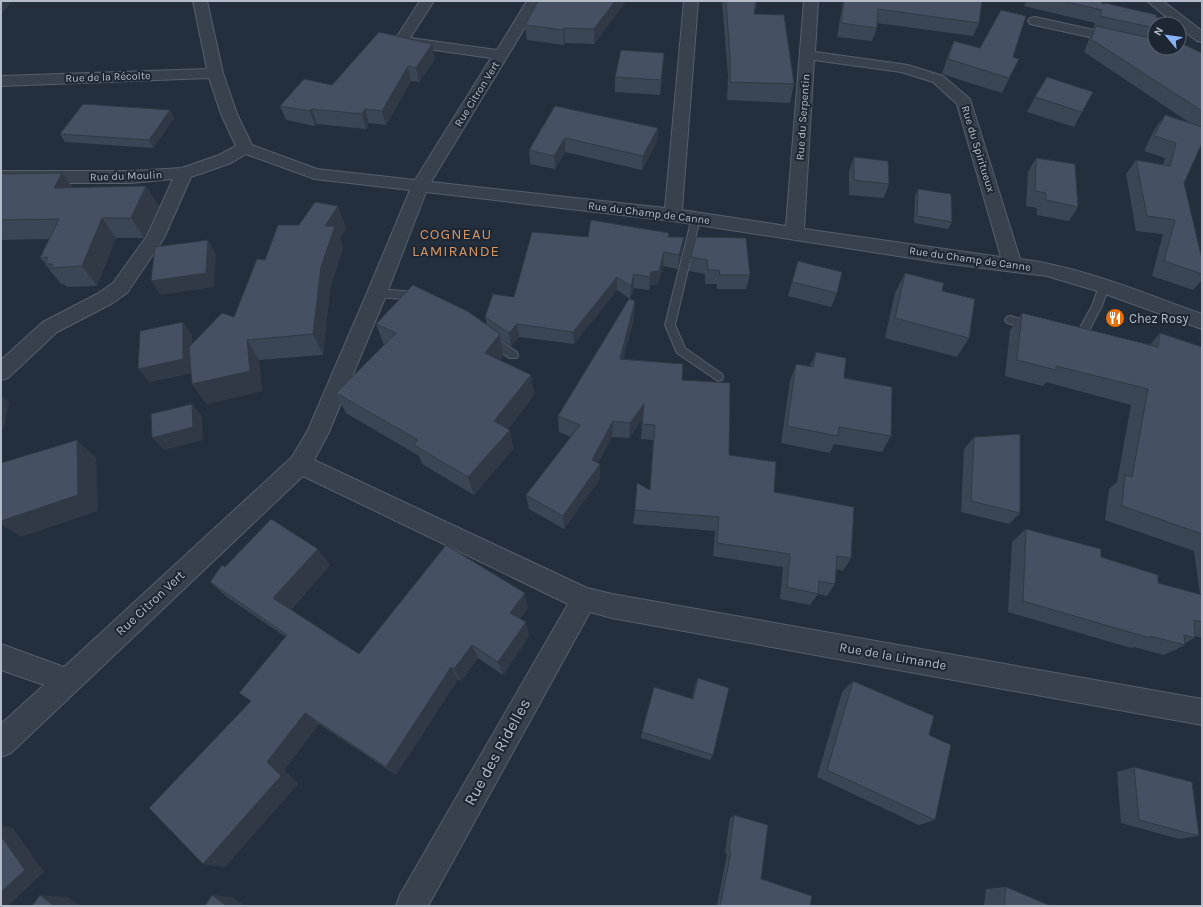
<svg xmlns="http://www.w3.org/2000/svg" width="1203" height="907" viewBox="0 0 1203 907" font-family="Karla,sans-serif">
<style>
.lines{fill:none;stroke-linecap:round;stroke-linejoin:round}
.lane-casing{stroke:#565f6c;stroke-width:2}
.street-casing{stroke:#565f6c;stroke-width:2}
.lane{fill:#38414e;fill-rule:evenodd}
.street{fill:#38414e;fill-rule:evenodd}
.wall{fill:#3b4654}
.shaded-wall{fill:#303945}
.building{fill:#455162;stroke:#303945}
.labels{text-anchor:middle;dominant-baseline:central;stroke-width:4;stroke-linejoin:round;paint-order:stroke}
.far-street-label{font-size:11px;fill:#b4bcc9;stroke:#1d2633}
.poi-label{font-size:13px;fill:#b4bcc9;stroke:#1d2633;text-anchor:start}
.street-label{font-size:13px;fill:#b4bcc9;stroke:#1d2633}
.quarter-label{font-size:15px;letter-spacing:1px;fill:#d59563;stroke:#1d2633}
.near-street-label{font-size:16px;fill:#b4bcc9;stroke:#1d2633}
</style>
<rect width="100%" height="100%" fill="#242f3e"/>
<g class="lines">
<g class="lane-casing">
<g id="lane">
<polygon points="696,215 700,218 675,325 685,348 722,374 723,377 722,380 718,381 677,353 665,325 692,218"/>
<polygon points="1104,283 1109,286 1102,306 1084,340 1080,341 1072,339 1071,336 1072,333 1077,333 1092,306 1099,286"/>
<polygon points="377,289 417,292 422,296 417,300 377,297 372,293"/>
<polygon points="1010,316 1033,322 1035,325 1033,328 1030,329 1007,323 1005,320 1007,317"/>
<polygon points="490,334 517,352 518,355 517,358 509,358 486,341 485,338 486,335"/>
</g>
</g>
<g class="street-casing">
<g id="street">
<path d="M193 1H207L223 73 237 114 252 145 317 169 415 180 491 58 400 45 396 38 420 1H434L410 38 497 50 527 1H541L431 182 665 208 684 1H698L682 210 786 226 804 1H818L815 52 908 65 943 76 970 99 1020 259C1083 267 1143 293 1202 314V329L1097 291 1047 276 943 263 673 221 426 192 387 293 328 434 314 460 587 588 612 594 1202 699V725L612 618 590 612 428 906H396L400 895 568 604 303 476 11 753 1 757V724L44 685 1 670V644L64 667 292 457 308 430 367 293 410 190 315 179 246 154 231 163 191 177 164 238 127 293 111 304 57 332 8 378 1 380V360L43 322 97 294 113 283 147 236 173 179 131 183H1V171H131L182 168 219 155 236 146 221 114 209 78 1 86V76L207 69ZM814 60 901 72 933 82 957 104 1001 257 804 229Z"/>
<polygon points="1147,1 1163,1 1202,31 1202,42 1197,41 1179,27 1179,24 1175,24"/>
<polygon points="1035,17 1126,37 1128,40 1126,43 1121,44 1030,24 1028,21 1030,18"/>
</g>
</g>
<use href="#lane" class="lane"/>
<use href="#street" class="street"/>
</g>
<g class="wall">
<polygon points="626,1 594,44 565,43 564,45 527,40 525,25"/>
<polygon points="722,1 757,1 754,14 794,84 790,103 727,100 728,76"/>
<polygon points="843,1 982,1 979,23 973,36 877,23 877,28 872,41 837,37"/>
<polygon points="1026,1 1100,1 1104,4 1105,3 1157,15 1156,17 1183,23 1179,35 1179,24 1155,24 1155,48 1179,48 1179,44 1185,45 1202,53 1202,143 1184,183 1202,259 1202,280 1193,290 1152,276 1163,234 1136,231 1126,174 1136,160 1163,165 1165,158 1144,151 1154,130 1165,115 1190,123 1084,52 1089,39 1095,29 1093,28 1095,23 1024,6"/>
<polygon points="954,41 1019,59 1002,93 942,74 948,55"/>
<polygon points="664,53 663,68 660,95 615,92 615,77"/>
<polygon points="435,59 419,82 411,81 386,125 369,123 366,129 317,124 315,126 286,120 280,106 332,85"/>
<polygon points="1035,97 1082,112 1074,127 1027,112"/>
<polygon points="555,106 658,128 657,141 642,170 565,152 555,169 530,164 529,150"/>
<polygon points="170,110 174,118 153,148 65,142 60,134"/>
<polygon points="854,157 889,184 884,198 849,195 849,171"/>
<polygon points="1036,158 1078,207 1069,221 1037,215 1037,208 1026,206 1028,172"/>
<polygon points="62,173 72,188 146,186 159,206 144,238 116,238 97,286 67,287 64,284 61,284 45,264 45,263 40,258 49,239 1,240 1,174"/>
<polygon points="918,189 952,222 948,229 914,223 915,196"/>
<polygon points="299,225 346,228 340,239 343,248 330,289 323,355 259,360 262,391 207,404 192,384 191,373 149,382 183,322 192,335 192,344 234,317 265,260"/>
<polygon points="669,233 669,237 682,251 678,269 663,266 658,284 650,285 649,290 634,288 630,299 635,301 634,319 623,359 682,380 729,455 774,492 851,558 843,571 836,569 835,584 827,596 818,594 810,605 780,599 783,567 713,556 715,531 633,524 635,510 650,489 653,440 641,439 642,420 629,438 612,437 598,463 600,464 600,479 564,529 529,509 526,495 571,437 559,432 558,416 630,299 617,290 574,344 519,337 511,346 500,339 503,356 500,360 531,375 534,395 508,429 510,430 513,449 474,495 422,464 419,456 346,413 336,393 384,345 376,324 487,325 485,317 514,297 588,237"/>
<polygon points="696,237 750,275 746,289 717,289 717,284 705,284 705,274 689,271 691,257"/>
<polygon points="798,261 837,293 831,307 788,296"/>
<polygon points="905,273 942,291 969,338 957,357 885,338 895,293"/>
<polygon points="1022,313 1150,345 1160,333 1202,347 1202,638 1195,636 1195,638 1185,643 1185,645 1164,655 1134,647 1131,648 1008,612 1012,542 1026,529 1101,557 1158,583 1200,594 1194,551 1105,520 1109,489 1117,482 1131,405 1046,382 1043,386 1005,376 1010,330"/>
<polygon points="816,352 844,378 891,436 882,452 834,444 830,453 781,443 790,381 796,364 810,366"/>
<polygon points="974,437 1020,513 1009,524 961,512 964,449"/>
<polygon points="330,565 291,610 359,654 528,608 520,619 526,622 529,636 503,675 478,658 461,681 458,679 396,775 319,724 284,770 298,784 225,867 203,864 251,701 286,637 227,597 210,582 225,567"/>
<polygon points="698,678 713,755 710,760 641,738 642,732 692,698 695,685"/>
<polygon points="853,681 929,735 935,820 919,825 817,777 842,692"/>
<polygon points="1134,767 1199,836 1179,839 1121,823 1117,772"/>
<polygon points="734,815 761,879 810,906 717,906 727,854 725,853 730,818"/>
<polygon points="1006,887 1051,906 984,906 986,889"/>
</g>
<g class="shaded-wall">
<polygon points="1,1 12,1 1,15"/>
<polygon points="615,1 626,1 594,44 594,29"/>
<polygon points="756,1 757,1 751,32 754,14"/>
<polygon points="564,28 565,43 564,45 563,30"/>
<polygon points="432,44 435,59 419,82 416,68"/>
<polygon points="664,53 663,68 660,95 661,80"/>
<polygon points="408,66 411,81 386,125 382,111"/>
<polygon points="312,109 317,124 315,126 310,111"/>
<polygon points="365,109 369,123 366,129 362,114"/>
<polygon points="170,110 174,118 153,148 149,140"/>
<polygon points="658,128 657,141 642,170 643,156"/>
<polygon points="565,138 565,152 555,169 554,156"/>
<polygon points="62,173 77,193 54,188"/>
<polygon points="146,186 159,206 144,238 131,218"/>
<polygon points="338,206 346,228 340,239 343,248 330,289 323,355 313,334 325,226"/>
<polygon points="102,218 116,238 97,286 82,266"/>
<polygon points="684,237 682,251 678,269 679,255"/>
<polygon points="208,240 216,254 214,287 161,295 151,281"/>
<polygon points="664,252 663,266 658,284 650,285 649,290 650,277 651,272"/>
<polygon points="634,274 634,288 630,299 631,286"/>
<polygon points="617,277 617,290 574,344 573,332"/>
<polygon points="635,301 634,319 619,375 620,359"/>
<polygon points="183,322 192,335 192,372 149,382 138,369"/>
<polygon points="517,324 519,337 511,346 509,333"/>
<polygon points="500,334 503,356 489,374 485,353"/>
<polygon points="247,340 259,360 262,391 207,404 192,384"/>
<polygon points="531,375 534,395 498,441 494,421"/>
<polygon points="1,395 9,402 4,429 1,430"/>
<polygon points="192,404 202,416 203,440 164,450 152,438"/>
<polygon points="644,404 642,420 629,438 630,423"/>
<polygon points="613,421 612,437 592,475 592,460"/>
<polygon points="510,430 513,449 474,495 468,477"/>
<polygon points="77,440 96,458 98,511 21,537 1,524 1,521"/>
<polygon points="600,464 600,479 564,529 563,516"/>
<polygon points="318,549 330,565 288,613 273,598"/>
<polygon points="525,593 528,608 514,627 510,613"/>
<polygon points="526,622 529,636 503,675 498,662"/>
<polygon points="472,645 478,658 461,681 454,669"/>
<polygon points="451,667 458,679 396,775 386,767"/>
<polygon points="305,713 319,724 284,770 298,784 225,867 203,864 267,762"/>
<polygon points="1,826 13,828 44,872 8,906 1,906"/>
<polygon points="40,895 68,897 80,906 54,906"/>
<polygon points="212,895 232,897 245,906 227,906"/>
</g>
<g class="building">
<polygon points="538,1 615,1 594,29 564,28 563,30 525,25"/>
<polygon points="726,1 756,1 754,14 784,15 794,84 730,82 730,57"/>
<polygon points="844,1 982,1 979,23 878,9 877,28 841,23"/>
<polygon points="1063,1 1100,1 1104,5 1105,3 1157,15 1156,17 1183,23 1179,34 1179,24 1155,24 1155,28 1100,16 1102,10"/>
<polygon points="1001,10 1026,16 1013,57 1019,59 1009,78 948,59 954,41 980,48"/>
<polygon points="1096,26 1155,39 1155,48 1179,48 1179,44 1185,45 1202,53 1202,111 1091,39"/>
<polygon points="379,32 432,44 416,68 408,66 382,111 365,109 362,114 312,109 310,111 280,106 304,79 332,85"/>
<polygon points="621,50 664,53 661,80 615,77"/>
<polygon points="1047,77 1093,92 1082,112 1035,97"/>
<polygon points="83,104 170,110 149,140 60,134"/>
<polygon points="555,106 658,128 643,156 565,138 554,156 529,150"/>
<polygon points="1165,115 1202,127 1202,143 1184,183 1202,259 1202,274 1164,261 1175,220 1147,216 1136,160 1170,166 1176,143 1154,136"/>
<polygon points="854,157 888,161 889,184 854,180"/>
<polygon points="1036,158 1075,164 1078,207 1046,200 1046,193 1035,191"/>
<polygon points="62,173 54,188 146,186 131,218 102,218 82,266 51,268 53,264 45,264 48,257 40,258 59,219 1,220 1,174"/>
<polygon points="918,189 951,194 952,222 917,216"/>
<polygon points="315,202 338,206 325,226 335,226 321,267 313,334 247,340 250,371 192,384 189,347 222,313 234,317 257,259 265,260 278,225 299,225"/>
<polygon points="591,220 669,233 668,237 684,237 679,255 664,252 659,271 651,272 650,277 634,274 631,286 617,277 573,332 517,324 509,333 485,317 493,294 514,297 532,232 588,237"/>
<polygon points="696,237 746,238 750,275 720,275 719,270 708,270 707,260 691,257"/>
<polygon points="208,240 206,273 151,281 155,247"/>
<polygon points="798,261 842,272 837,293 792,282"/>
<polygon points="905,273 944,283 942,291 975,299 969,338 895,318"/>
<polygon points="413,285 467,311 500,334 485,353 531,375 494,421 510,430 468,477 414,445 418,440 336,393 396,333 376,324"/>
<polygon points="629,299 635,301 620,359 683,364 682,380 730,383 729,455 776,462 774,492 854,507 851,558 837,556 835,584 819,581 818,594 787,587 790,554 717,543 719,517 635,510 637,483 650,490 655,425 642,424 644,404 630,423 613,421 592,460 600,464 563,516 526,495 580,425 558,416"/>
<polygon points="1022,313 1158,347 1160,333 1202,347 1202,534 1122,506 1125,475 1132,477 1148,389 1056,366 1056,370 1017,360"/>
<polygon points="183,322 183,359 138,369 140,331"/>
<polygon points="816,352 846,358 844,378 892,387 891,436 839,427 838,436 787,426 796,364 813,367"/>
<polygon points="192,404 193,427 152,438 151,414"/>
<polygon points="1020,434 1020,513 971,501 974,437"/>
<polygon points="77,440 78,495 1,521 1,463"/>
<polygon points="271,519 318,549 273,598 359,654 446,545 525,593 510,613 526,622 498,662 472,645 454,669 451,667 386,767 305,713 267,762 281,776 203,864 149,808 251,701 239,693 287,635 210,582 222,565 225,567"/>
<polygon points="1026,529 1101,549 1101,557 1158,575 1158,583 1202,595 1202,622 1194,620 1195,638 1184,635 1185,645 1150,636 1150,638 1023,601"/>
<polygon points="698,678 729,688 713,755 642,732 654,687 693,699"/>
<polygon points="853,681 934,716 929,735 951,745 935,820 827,770"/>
<polygon points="1134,767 1192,782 1199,836 1139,820"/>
<polygon points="734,815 768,825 761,879 812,896 810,906 720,906 731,852 729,851"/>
<polygon points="1,836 25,870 1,892"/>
<polygon points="1006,887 1051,906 1004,906"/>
<polygon points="40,895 54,906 32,906"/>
<polygon points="212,895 227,906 205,906"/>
</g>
<defs>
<g id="restaurant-disc" transform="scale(1)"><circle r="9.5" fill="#e8710a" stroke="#1d2633"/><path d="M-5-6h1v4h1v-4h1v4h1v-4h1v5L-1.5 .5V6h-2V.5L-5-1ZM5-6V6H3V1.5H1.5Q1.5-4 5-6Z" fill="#fff"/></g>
</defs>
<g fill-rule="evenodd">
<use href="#restaurant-disc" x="1115" y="318"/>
</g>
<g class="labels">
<g class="far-street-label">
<text transform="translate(108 77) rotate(-2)">Rue de la Récolte</text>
<text transform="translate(477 94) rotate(-58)">Rue Citron Vert</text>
<text transform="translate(803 117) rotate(-86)">Rue du Serpentin</text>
<text transform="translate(978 149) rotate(73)">Rue du Spiritueux</text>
<text transform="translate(126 176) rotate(-2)">Rue du Moulin</text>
<text transform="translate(649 213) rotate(7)">Rue du Champ de Canne</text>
<text transform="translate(970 259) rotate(8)">Rue du Champ de Canne</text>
</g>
<g class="poi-label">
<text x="1129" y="318">Chez Rosy</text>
</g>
<g class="street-label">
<text transform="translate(150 603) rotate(-43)">Rue Citron Vert</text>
<text transform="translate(893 656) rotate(10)">Rue de la Limande</text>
</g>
<g class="quarter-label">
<text x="456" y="234">COGNEAU<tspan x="456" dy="17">LAMIRANDE</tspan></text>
</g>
<g class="near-street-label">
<text transform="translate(497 752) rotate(-61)">Rue des Ridelles</text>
</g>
</g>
<rect width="1203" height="907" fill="none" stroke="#b4bcc9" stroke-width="4"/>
<g transform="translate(1167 36) rotate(299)"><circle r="19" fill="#1d2633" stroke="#59626f"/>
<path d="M0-3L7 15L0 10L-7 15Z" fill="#8ab4f8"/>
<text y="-6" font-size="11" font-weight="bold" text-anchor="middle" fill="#b4bcc9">N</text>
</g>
</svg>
